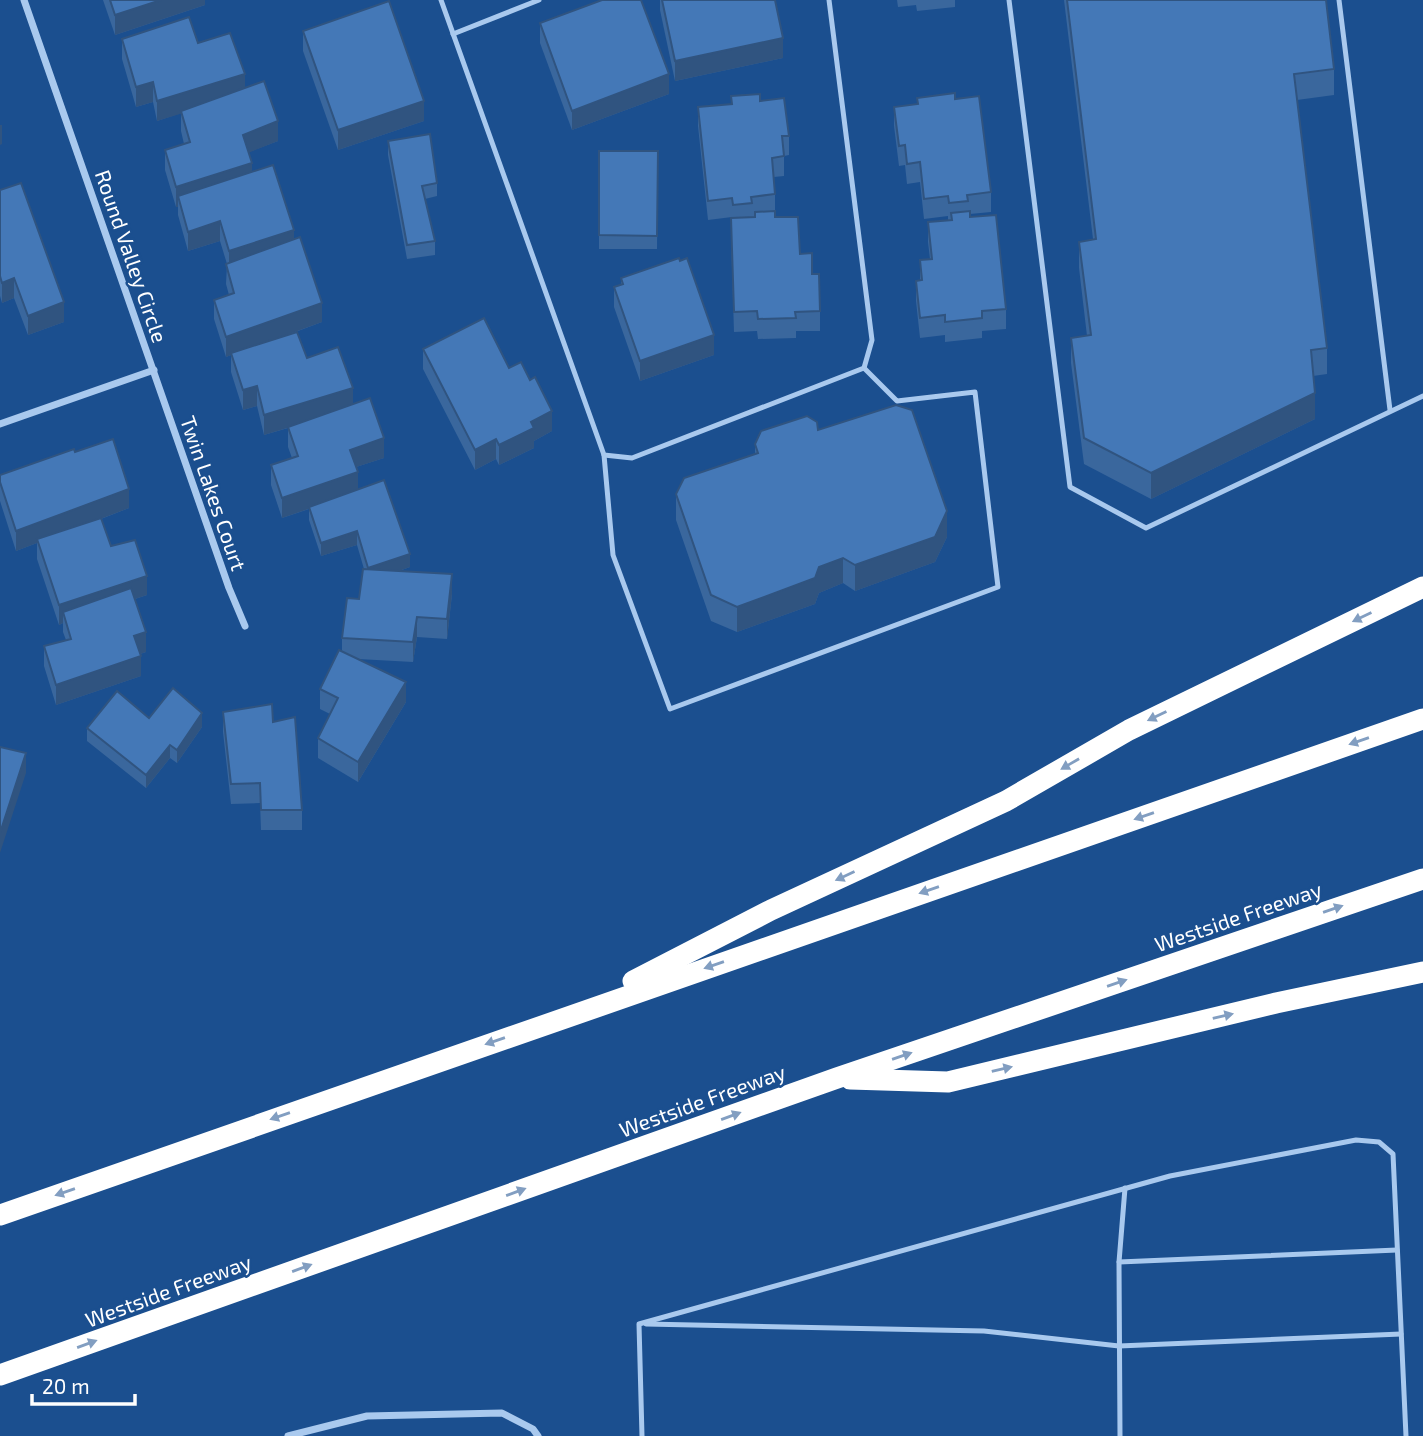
<svg xmlns="http://www.w3.org/2000/svg" width="1423" height="1436" viewBox="0 0 1423 1436" font-family="'Exo 2',sans-serif">
<style>
.lines{fill:none;stroke-linecap:round;stroke-linejoin:round}
.lane{stroke:#a9c9ee;stroke-width:5}
.street{stroke:#a9c9ee;stroke-width:7}
.highway{stroke:#fff;stroke-width:21}
.wall{fill:#3a679d}
.shaded-wall{fill:#305480}
.building{fill:#4478b7;stroke:#305480;stroke-width:2}
.oneway{fill:#829ec1}
.labels{text-anchor:middle;dominant-baseline:central;stroke-width:5;stroke-linejoin:round;paint-order:stroke}
.street-label{font-size:21px;fill:#fff;stroke:#1b4f8f}
</style>
<rect width="100%" height="100%" fill="#1b4f8f"/>
<g class="lines">
<g class="lane">
<polyline points="441,0 604,455 632,458 864,368 872,340 829,0"/>
<polyline points="1009,0 1070,487 1146,528 1423,396"/>
<polyline points="1339,0 1390,410"/>
<polyline points="453,34 539,0"/>
<polyline points="604,455 613,555 670,709 998,587 975,392 897,401 864,368"/>
<polyline points="1119,1262 1397,1250"/>
<polyline points="646,1324 984,1331 1119,1346 1401,1334"/>
<polyline points="642,1436 639,1324 1170,1176 1356,1140 1379,1142 1393,1154 1406,1436"/>
<polyline points="1120,1436 1119,1262 1125,1188"/>
</g>
<g class="street">
<polyline points="24,0 229,588 245,626"/>
<polyline points="0,424 154,370"/>
<polyline points="288,1436 367,1416 502,1413 533,1429 538,1436"/>
</g>
<g class="highway">
<polyline points="633,981 771,910 1006,801 1129,730 1423,587"/>
<polyline points="850,1079 948,1082 1276,1003 1423,972"/>
<polyline points="0,1215 1423,719"/>
<polyline points="0,1375 837,1078 1423,879"/>
</g>
</g>
<g class="wall">
<polygon points="103,0 205,0 205,5 115,35"/>
<polygon points="660,0 775,0 783,58 675,81 660,10"/>
<polygon points="897,0 955,0 955,7 917,11 916,5 898,7"/>
<polygon points="1064,0 1326,0 1334,69 1334,95 1297,100 1327,348 1327,374 1313,376 1315,419 1151,499 1084,464 1071,363 1071,338 1087,336 1079,268 1079,242 1093,239"/>
<polygon points="540,23 669,94 572,130 540,43"/>
<polygon points="303,31 424,121 338,150 303,51"/>
<polygon points="122,39 198,43 245,88 278,141 249,152 252,171 294,239 322,322 290,334 307,358 353,404 384,458 356,467 358,489 410,567 399,571 452,594 447,639 417,637 413,662 358,659 406,702 358,782 318,758 318,738 330,714 320,709 320,689 342,651 342,638 359,599 364,569 357,545 321,556 309,520 309,509 282,518 271,485 271,465 292,458 288,447 288,428 264,435 257,406 243,410 231,372 231,355 226,357 214,319 214,300 229,295 226,284 227,264 220,241 188,251 178,215 178,207 176,207 165,170 165,150 184,144 181,131 181,113 157,121 153,102 136,107 122,59"/>
<polygon points="731,96 760,101 789,136 789,155 784,156 784,176 774,177 775,194 775,217 812,274 820,311 820,331 796,331 796,338 758,339 757,331 734,332 731,238 731,218 732,217 708,220 698,126 698,107 731,104"/>
<polygon points="917,98 955,99 991,192 991,212 970,214 1006,309 1006,329 982,331 982,338 945,342 945,335 920,338 916,301 916,281 920,281 920,260 930,259 928,242 928,222 948,220 948,216 924,219 920,182 907,184 905,165 899,166 894,126 894,107 917,104"/>
<polygon points="388,141 437,183 437,196 425,199 435,241 435,255 407,259 388,155"/>
<polygon points="599,151 658,151 657,249 599,249"/>
<polygon points="0,190 64,322 28,335 14,298 2,303 0,296"/>
<polygon points="621,278 714,355 640,381 614,307 614,287 621,285"/>
<polygon points="423,349 509,368 552,431 534,441 534,448 499,465 496,459 475,470 423,369"/>
<polygon points="818,430 947,537 935,562 855,591 843,583 819,593 815,604 737,632 711,621 676,520 676,494 755,454 755,444"/>
<polygon points="75,452 129,508 101,519 111,546 147,595 135,599 146,652 140,654 141,676 56,705 44,666 44,646 66,640 63,632 63,623 59,625 37,559 37,543 16,551 0,501 0,475"/>
<polygon points="223,712 273,722 302,810 302,830 261,830 260,803 231,804 223,732"/>
<polygon points="149,718 202,727 177,763 170,758 146,788 87,741 87,728"/>
</g>
<g class="shaded-wall">
<polygon points="161,0 205,0 205,5 115,35 115,15"/>
<polygon points="783,38 783,58 675,81 675,61"/>
<polygon points="245,74 245,94 157,121 157,101"/>
<polygon points="669,74 669,94 572,130 572,111"/>
<polygon points="153,82 153,102 136,107 136,87"/>
<polygon points="424,101 424,121 338,150 338,130"/>
<polygon points="278,121 278,141 243,155 243,135"/>
<polygon points="0,125 2,125 2,144 0,145"/>
<polygon points="252,163 252,182 178,196 178,207 176,207 176,187"/>
<polygon points="220,221 220,241 188,251 188,232"/>
<polygon points="294,230 294,250 229,271 229,251"/>
<polygon points="14,278 14,298 2,303 2,283"/>
<polygon points="64,302 64,322 28,335 28,316"/>
<polygon points="322,303 322,322 226,357 226,337"/>
<polygon points="714,335 714,355 640,381 640,361"/>
<polygon points="257,386 257,406 243,410 243,390"/>
<polygon points="353,388 353,408 264,435 264,415"/>
<polygon points="1315,393 1315,419 1151,499 1151,473"/>
<polygon points="552,411 552,431 534,441 534,448 499,465 499,445 531,422"/>
<polygon points="384,438 384,458 350,469 350,450"/>
<polygon points="496,439 496,459 475,470 475,450"/>
<polygon points="358,472 358,492 282,518 282,498"/>
<polygon points="129,489 129,508 38,543 37,539 37,543 16,551 16,531"/>
<polygon points="947,511 947,537 935,562 855,591 855,565"/>
<polygon points="357,531 357,545 321,556 321,543"/>
<polygon points="410,554 410,567 368,582 368,568"/>
<polygon points="843,558 843,583 819,593 815,604 737,632 737,607 819,567"/>
<polygon points="452,574 452,594 447,639 447,619"/>
<polygon points="147,576 147,595 66,622 63,612 63,623 59,625 59,605"/>
<polygon points="417,617 417,637 413,662 413,642"/>
<polygon points="146,632 146,652 134,656 134,636"/>
<polygon points="141,656 141,676 56,705 56,685"/>
<polygon points="406,682 406,702 358,782 358,762"/>
<polygon points="202,713 202,727 177,763 177,750"/>
<polygon points="170,745 170,758 146,788 146,775"/>
<polygon points="26,753 26,773 0,853 0,833"/>
</g>
<g class="building">
<polygon points="110,0 161,0 115,15"/>
<polygon points="602,0 641,0 669,74 572,111 540,23"/>
<polygon points="662,0 775,0 783,38 675,61"/>
<polygon points="1067,0 1326,0 1334,69 1294,74 1327,348 1311,350 1315,393 1151,473 1084,438 1071,338 1091,335 1079,242 1096,239"/>
<polygon points="389,1 424,101 338,130 303,31"/>
<polygon points="189,17 198,43 230,33 245,74 157,101 153,82 136,87 122,39"/>
<polygon points="264,81 278,121 243,135 252,163 176,187 165,150 190,142 181,111"/>
<polygon points="955,93 955,99 979,96 991,192 967,195 968,201 949,203 948,196 924,199 920,162 907,164 905,145 899,146 894,107 918,104 917,98"/>
<polygon points="760,94 760,101 784,98 789,136 782,136 784,156 772,158 775,194 751,197 752,203 733,205 732,198 708,201 698,107 732,104 731,96"/>
<polygon points="430,134 437,183 422,186 435,241 407,245 388,141"/>
<polygon points="599,151 658,151 657,236 599,235"/>
<polygon points="273,165 294,230 229,251 220,221 188,232 178,196"/>
<polygon points="21,183 64,302 28,316 14,278 2,283 0,276 0,190"/>
<polygon points="775,211 775,217 798,217 800,254 812,253 812,274 819,274 820,311 795,312 796,318 758,319 757,311 734,312 731,218 755,217 755,212"/>
<polygon points="970,211 970,217 996,215 1006,309 982,311 982,318 945,322 945,315 920,318 916,281 922,280 920,260 932,259 928,222 952,220 951,213"/>
<polygon points="300,237 322,303 226,337 214,300 234,293 226,264"/>
<polygon points="679,258 680,261 687,258 714,335 640,361 614,287 623,284 621,278"/>
<polygon points="484,318 509,368 521,362 530,380 535,377 552,411 531,422 534,428 499,445 496,439 475,450 423,349"/>
<polygon points="297,332 307,358 338,347 353,388 264,415 257,386 243,390 231,353"/>
<polygon points="370,398 384,438 350,450 358,472 282,498 271,465 298,456 288,427"/>
<polygon points="896,405 912,410 947,511 935,537 855,565 843,558 819,567 815,578 737,607 711,595 676,494 684,478 758,453 755,444 761,431 807,416 817,422 818,430"/>
<polygon points="113,439 129,489 16,531 0,482 0,475 74,449 75,452"/>
<polygon points="384,480 410,554 368,568 357,531 321,543 309,507"/>
<polygon points="101,518 111,546 135,540 147,576 59,605 37,539"/>
<polygon points="363,569 452,574 447,619 417,617 413,642 342,638 347,598 359,599"/>
<polygon points="131,588 146,632 134,636 141,656 56,685 44,646 71,639 63,612"/>
<polygon points="339,650 406,682 358,762 318,738 338,698 320,689"/>
<polygon points="173,688 202,713 177,750 170,745 146,775 87,728 117,691 149,718"/>
<polygon points="272,704 273,722 295,717 302,810 261,810 260,783 231,784 223,712"/>
<polygon points="0,747 26,753 0,833"/>
</g>
<defs><path id="oneway-solid" d="M-6-.8H1V-3.2L6.5 0L1 3.2V.8H-6Z" transform="scale(1.75)"/></defs>
<g class="oneway">
<use href="#oneway-solid" transform="translate(1362 617) rotate(154)"/>
<use href="#oneway-solid" transform="translate(1157 716) rotate(154)"/>
<use href="#oneway-solid" transform="translate(1359 741) rotate(161)"/>
<use href="#oneway-solid" transform="translate(1070 764) rotate(150)"/>
<use href="#oneway-solid" transform="translate(1144 816) rotate(161)"/>
<use href="#oneway-solid" transform="translate(845 876) rotate(155)"/>
<use href="#oneway-solid" transform="translate(929 890) rotate(161)"/>
<use href="#oneway-solid" transform="translate(1333 909) rotate(-19)"/>
<use href="#oneway-solid" transform="translate(714 965) rotate(161)"/>
<use href="#oneway-solid" transform="translate(1117 983) rotate(-19)"/>
<use href="#oneway-solid" transform="translate(1223 1016) rotate(-13)"/>
<use href="#oneway-solid" transform="translate(495 1041) rotate(161)"/>
<use href="#oneway-solid" transform="translate(902 1056) rotate(-19)"/>
<use href="#oneway-solid" transform="translate(1002 1069) rotate(-13)"/>
<use href="#oneway-solid" transform="translate(280 1116) rotate(161)"/>
<use href="#oneway-solid" transform="translate(731 1116) rotate(-20)"/>
<use href="#oneway-solid" transform="translate(65 1192) rotate(161)"/>
<use href="#oneway-solid" transform="translate(516 1192) rotate(-20)"/>
<use href="#oneway-solid" transform="translate(302 1268) rotate(-20)"/>
<use href="#oneway-solid" transform="translate(87 1344) rotate(-20)"/>
</g>
<g class="labels">
<g class="street-label">
<text transform="translate(132 256) rotate(71)">Round Valley Circle</text>
<text transform="translate(214 493) rotate(71)">Twin Lakes Court</text>
<text transform="translate(1238 916) rotate(-19)">Westside Freeway</text>
<text transform="translate(702 1100) rotate(-20)">Westside Freeway</text>
<text transform="translate(168 1290) rotate(-20)">Westside Freeway</text>
</g>
</g>
<path d="M32 1394v10h103v-10" fill="none" stroke="#ffffff" stroke-width="3.5"/>
<text x="42" y="1394" font-size="21" fill="#ffffff" stroke="#1b4f8f" stroke-width="5" paint-order="stroke">20 m</text>
</svg>
